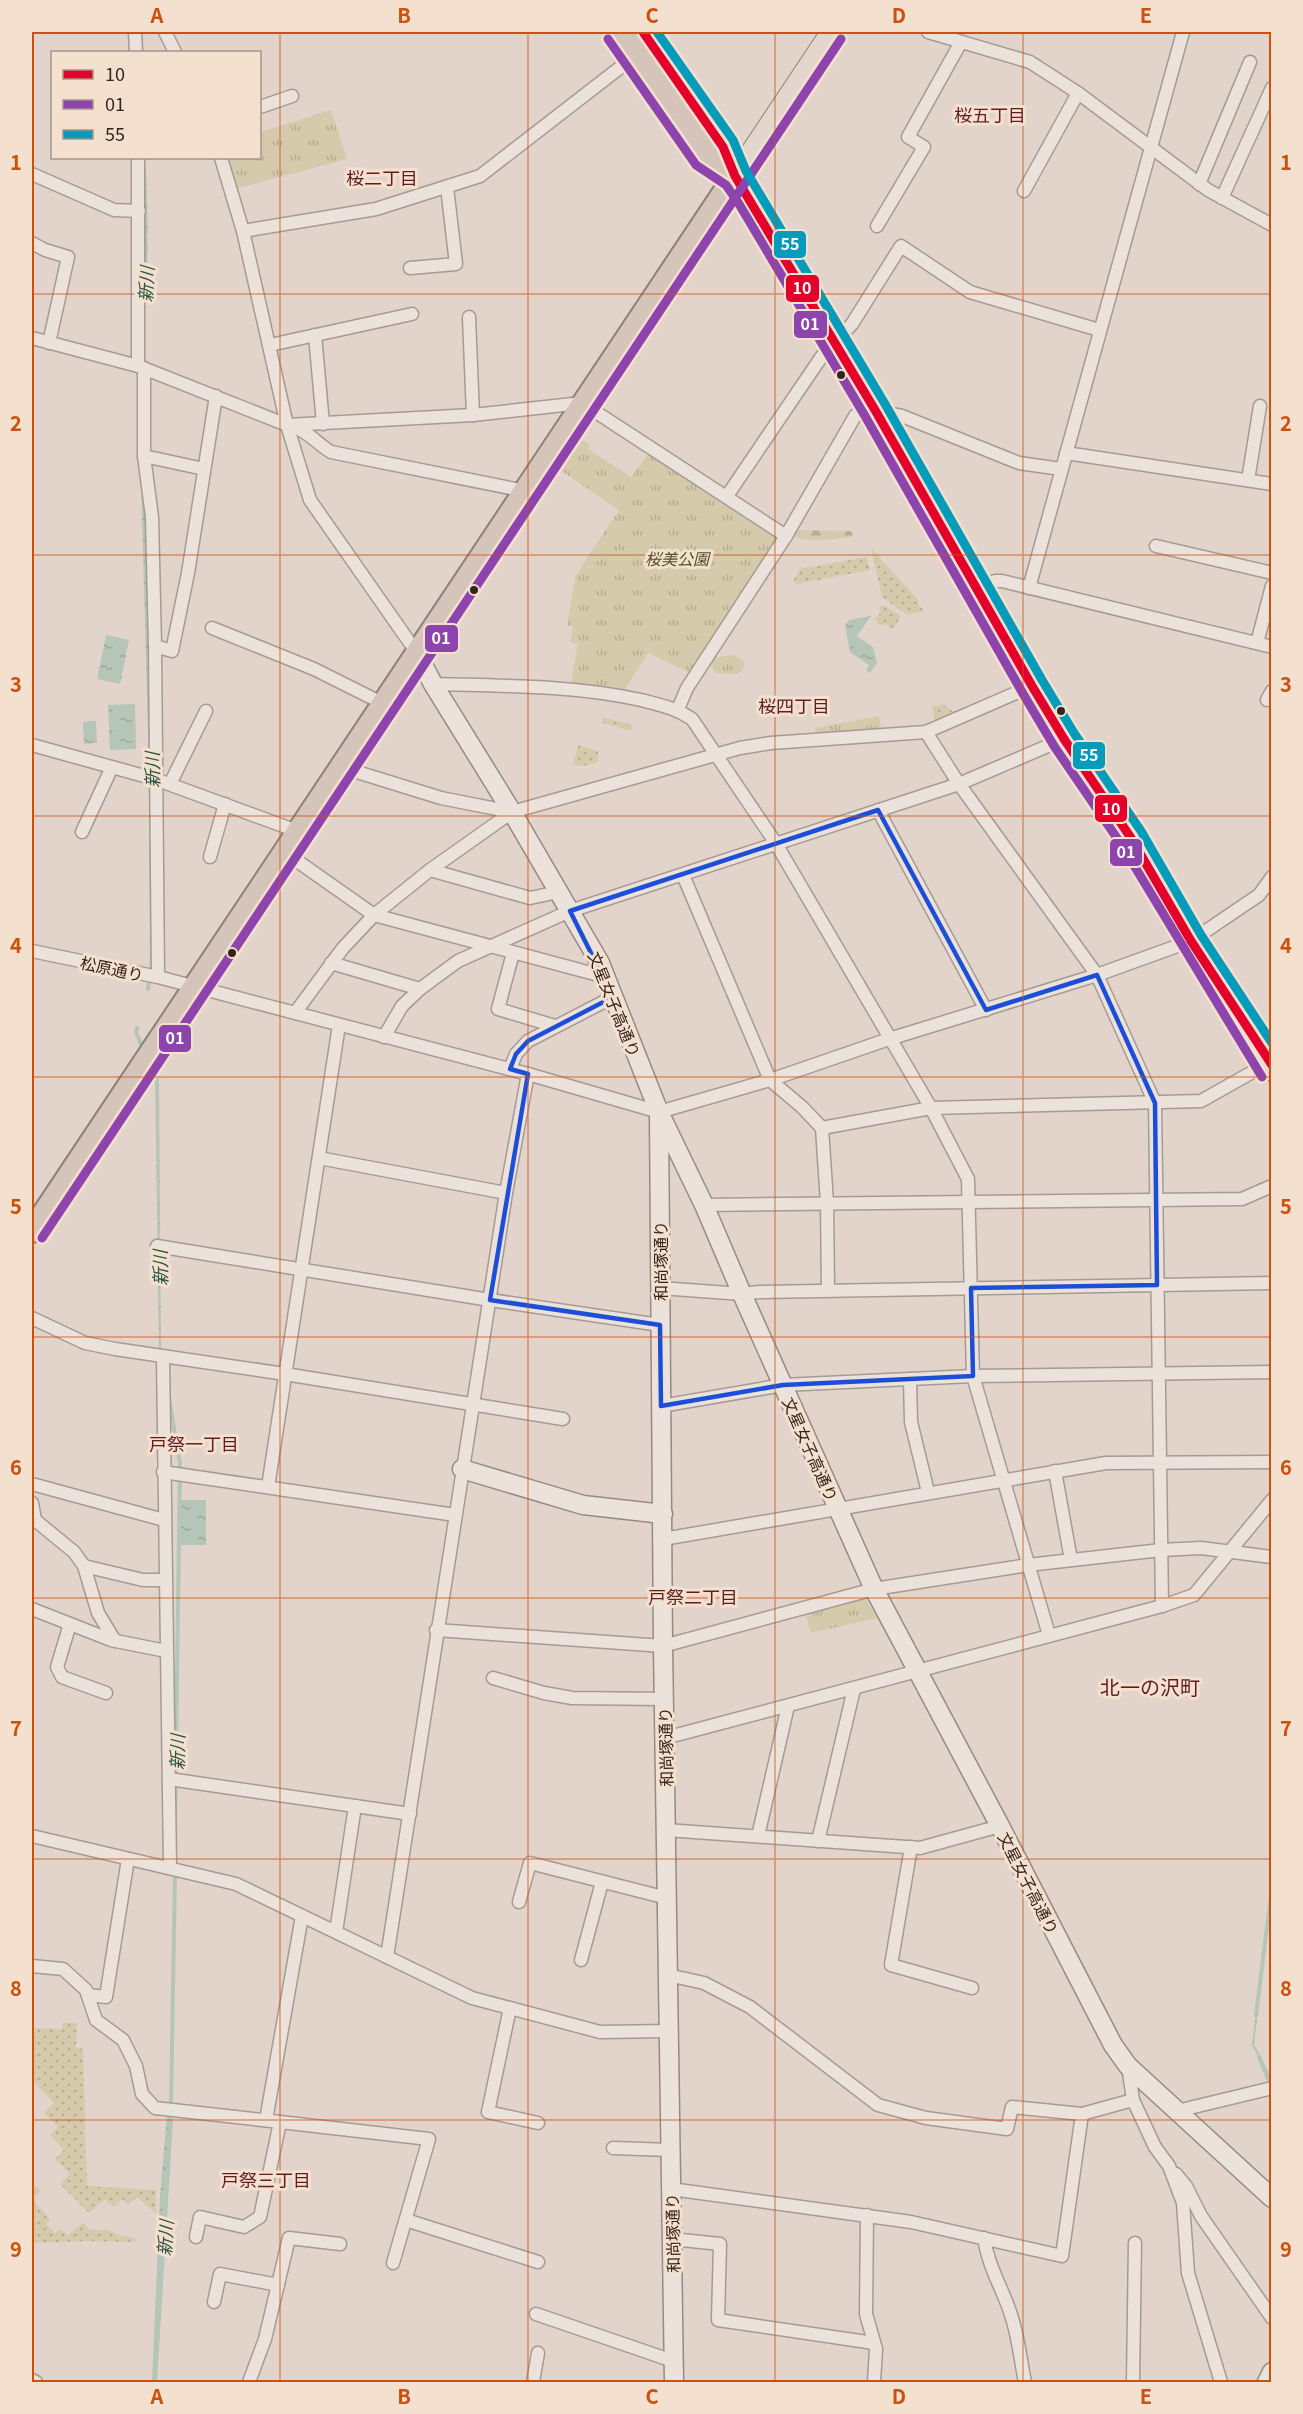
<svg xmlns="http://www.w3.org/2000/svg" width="1303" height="2414" viewBox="0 0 1303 2414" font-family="Georgia,'Noto Sans JP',serif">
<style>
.grass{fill:url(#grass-tufts)}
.forest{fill:url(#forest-firs)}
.garden{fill:url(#garden-dots)}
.water{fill:url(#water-ripples)}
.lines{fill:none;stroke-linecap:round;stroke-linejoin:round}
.stream{stroke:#b5c5b7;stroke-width:4}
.street-casing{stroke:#a79a93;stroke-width:15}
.secondary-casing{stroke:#968a83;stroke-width:21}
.primary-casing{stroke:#8c807a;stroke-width:22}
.highway-casing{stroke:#8c807a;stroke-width:26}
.street{stroke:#eae2db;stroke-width:12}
.secondary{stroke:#eae2db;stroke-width:18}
.primary{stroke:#e2d6cd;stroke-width:20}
.highway{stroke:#d5c4ba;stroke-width:22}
.bus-1-casing{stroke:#f4e0ce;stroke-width:14}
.bus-2-casing{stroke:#f4e0ce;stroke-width:14}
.bus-3-casing{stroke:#f4e0ce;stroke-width:14}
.bus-1{stroke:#e4002b;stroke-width:9}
.bus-2{stroke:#8e44ad;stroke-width:9}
.bus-3{stroke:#059cbc;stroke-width:9}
.marked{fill:none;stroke:#1d4ed8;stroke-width:4.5;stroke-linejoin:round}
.grid{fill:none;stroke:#cd510e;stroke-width:1.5;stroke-opacity:0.55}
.bus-dot{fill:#34221c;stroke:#f4e0ce;stroke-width:2}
.labels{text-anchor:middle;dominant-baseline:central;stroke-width:6;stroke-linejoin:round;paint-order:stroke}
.park-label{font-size:16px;font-style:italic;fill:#505023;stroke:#f4e0ce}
.street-label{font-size:16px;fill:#34221c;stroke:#f4e0ce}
.neighbourhood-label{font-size:18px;fill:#601d20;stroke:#f4e0ce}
.water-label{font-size:18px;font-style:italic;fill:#2c5447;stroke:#f4e0ce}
.quarter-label{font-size:20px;fill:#601d20;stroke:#f4e0ce}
.line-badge{stroke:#f4e0ce;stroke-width:2}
.badge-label{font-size:16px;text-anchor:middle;font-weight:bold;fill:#fff}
.neatline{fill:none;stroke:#cd510e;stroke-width:2}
.grid-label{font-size:20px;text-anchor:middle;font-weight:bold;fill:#cd510e}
</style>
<defs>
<pattern id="grass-tufts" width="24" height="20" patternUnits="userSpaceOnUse" patternTransform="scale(1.5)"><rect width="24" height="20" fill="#d5caac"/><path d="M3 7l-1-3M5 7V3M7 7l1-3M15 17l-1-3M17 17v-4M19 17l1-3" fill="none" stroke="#b7ad93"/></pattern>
<pattern id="forest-firs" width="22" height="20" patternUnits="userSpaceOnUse" patternTransform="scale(1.5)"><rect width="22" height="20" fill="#d5caac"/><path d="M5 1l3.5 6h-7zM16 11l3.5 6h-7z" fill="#b7ad93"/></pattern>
<pattern id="garden-dots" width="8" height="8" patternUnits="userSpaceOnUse" patternTransform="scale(1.5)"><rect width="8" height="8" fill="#d5caac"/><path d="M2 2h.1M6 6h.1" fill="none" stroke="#b7ad93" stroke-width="1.8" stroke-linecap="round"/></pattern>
<pattern id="water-ripples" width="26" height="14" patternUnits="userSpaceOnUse" patternTransform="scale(1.5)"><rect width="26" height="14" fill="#b5c5b7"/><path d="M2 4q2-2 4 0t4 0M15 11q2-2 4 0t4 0" fill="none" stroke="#9ca99d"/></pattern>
</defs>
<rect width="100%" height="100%" fill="#e2d4ca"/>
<g class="grass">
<polygon points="331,110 347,159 235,189 225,158 260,158 260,132"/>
<polygon points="578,437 590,445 588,449 631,477 651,450 777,533 778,540 690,673 648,653 623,693 571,684 578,644 570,642 573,627 567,625 576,575 619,510 557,468"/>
<polygon points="734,655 745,662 742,672 739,671 738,674 716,673 708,663 712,658"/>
<polygon points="879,716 881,729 816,734 815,728"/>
<polygon points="865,1598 877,1618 811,1633 805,1613"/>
</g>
<path class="forest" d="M794 530 851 531 853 535 851 537C836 539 805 544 792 535Z"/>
<g class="garden">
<polygon points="871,548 919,601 917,603 924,611 907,615 882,597"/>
<polygon points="867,557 870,570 797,584 793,581 800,569"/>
<polygon points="883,605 901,616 893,629 887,625 878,624 875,618 879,617 880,606"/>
<polygon points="943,704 954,712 954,715 935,722 932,707"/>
<polygon points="602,717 633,725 631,731 603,723"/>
<polygon points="578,745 598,751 598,762 583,766 573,764"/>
<polygon points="63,2023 77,2023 76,2048 83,2049 87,2186 156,2190 156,2214 137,2197 128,2205 122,2199 113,2207 105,2199 89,2213 60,2184 70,2174 55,2159 64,2150 50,2135 58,2127 44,2113 54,2103 32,2080 32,2028 62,2029"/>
<polygon points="32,2183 41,2191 34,2198 37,2205 50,2219 46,2224 55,2233 61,2229 68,2235 83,2223 91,2230 108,2230 121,2236 134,2238 138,2242 85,2241 33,2243"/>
</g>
<g class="water">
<polygon points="146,168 148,233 144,233 142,169"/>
<polygon points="144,243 148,244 143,359"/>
<polygon points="138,370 142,371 152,769 149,769"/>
<polygon points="871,616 857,636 873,647 877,663 870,673 866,670 869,665 850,652 845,626 849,620"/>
<polygon points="106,635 129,640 120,684 97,679"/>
<polygon points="135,704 136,749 110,750 108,705"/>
<polygon points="96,721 97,743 84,744 83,722"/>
<polygon points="149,811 152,811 154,964 150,965"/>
<polygon points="155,1078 159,1078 161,1349 159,1349"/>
<rect x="180" y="1500" width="26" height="45"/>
<polygon points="1256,2011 1258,2011 1254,2044 1271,2077 1271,2081 1252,2045"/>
<polygon points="167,2114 172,2114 164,2196 155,2382 152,2382 160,2196"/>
</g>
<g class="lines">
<g class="stream">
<polyline points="145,229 146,249"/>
<polyline points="148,989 152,961"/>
<polyline points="137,1028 136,1032 143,1049"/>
<polyline points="151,1067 157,1082"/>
<polyline points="169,1398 180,1464 175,1818"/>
<polyline points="1256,2015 1272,1887"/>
<polyline points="1259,2057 1268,2079"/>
<polyline points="171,2106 175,1871"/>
<polyline points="155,2382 171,2120"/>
</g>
<g class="street-casing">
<g id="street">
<polyline points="135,32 136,52"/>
<polyline points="165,32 175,52"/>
<polyline points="928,32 1030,62 1078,93 1208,190 1272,225"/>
<polyline points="260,107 292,96"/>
<polyline points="138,158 138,366"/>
<polyline points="221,158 243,231 287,425 310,500 417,653"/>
<polyline points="32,174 114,210 139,211"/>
<polyline points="1199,184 1250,62"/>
<polyline points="1024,191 1078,93"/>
<polyline points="1222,198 1272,88"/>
<polyline points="877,226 924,147 908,137 961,42"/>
<polyline points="243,231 376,209 480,176 635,56"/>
<polyline points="32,243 45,250 68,257 49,343"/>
<polyline points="410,268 456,264 447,187"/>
<polyline points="469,317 473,415"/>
<polyline points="315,335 323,424"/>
<polyline points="32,338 138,366 287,425 473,415 582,403 786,536"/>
<polyline points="270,345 412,314"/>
<polyline points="144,368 144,456 152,517 155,646 158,977"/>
<polyline points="879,417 891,414 902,416 1019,463 1061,469"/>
<path d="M291 426C306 429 317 444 331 452L525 491"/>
<polyline points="1066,453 1272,484"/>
<polyline points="144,456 204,469"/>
<polyline points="1248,480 1260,406"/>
<polyline points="727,496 822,356 852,324 901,246 970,292 1099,330"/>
<polyline points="1156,546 1272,573"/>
<polyline points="1029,588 1183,32"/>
<polyline points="979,589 995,581 1002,581 1272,647"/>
<polyline points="212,628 314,669 384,704"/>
<polyline points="1257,643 1272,586"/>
<polyline points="155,646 172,651 188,573 216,396"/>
<path d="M433 684C503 686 572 685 641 700 660 705 676 708 692 719L775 842 931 1108 968 1179 973 1376 1049 1635"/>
<polyline points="1267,700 1272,691"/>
<polyline points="678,709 687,688 786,536 855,416 872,404"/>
<polyline points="926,732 959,784 1097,975 1155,1103 1162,1606"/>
<polyline points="32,745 155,779 297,831"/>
<polyline points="341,767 441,798 512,812"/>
<polyline points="170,784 206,711"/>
<polyline points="878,810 986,1010"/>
<polyline points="82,832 112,767"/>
<polyline points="283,851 374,915 606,977"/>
<polyline points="210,857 225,804"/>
<polyline points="430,870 530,898 558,892"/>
<polyline points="683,875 770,1080 802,1107 822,1128 827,1203 828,1290"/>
<polyline points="32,951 158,977 528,1074 659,1112 770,1080 889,1039 1097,975 1191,941 1259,895 1272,877"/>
<polyline points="513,953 498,1009 555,1026"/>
<polyline points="331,963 420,989"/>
<polyline points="295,1013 343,948 374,915 430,870 512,812 740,748 771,743 926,732 1032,686"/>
<polyline points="384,1037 402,1006 420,989 458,961 570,911 959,784 1064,739"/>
<polyline points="510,1069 516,1054 528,1041 613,997"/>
<polyline points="822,1128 931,1108 1201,1101 1272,1061"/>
<polyline points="319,1158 506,1193"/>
<polyline points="704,1205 1242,1199 1272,1186"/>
<polyline points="157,1246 490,1300 660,1325"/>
<polyline points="660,1288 742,1294 759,1292 1272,1283"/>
<polyline points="32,1318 85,1343 115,1349 285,1374 563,1419"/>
<polyline points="163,1357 170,1867"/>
<polyline points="910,1379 911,1422 928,1492"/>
<polyline points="661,1406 783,1385 973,1376 1272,1372"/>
<polyline points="1055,1471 1071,1560"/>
<polyline points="163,1472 455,1515"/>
<polyline points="32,1484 164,1520"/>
<polyline points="268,1487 339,1025"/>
<polyline points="32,1503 35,1520 74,1552 84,1566 98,1613 115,1641"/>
<polyline points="663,1539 1106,1463 1272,1462"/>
<polyline points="84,1566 143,1580 165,1580"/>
<polyline points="32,1609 111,1640 166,1651"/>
<polyline points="70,1624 57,1667 62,1677 106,1693"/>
<polyline points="436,1630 663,1646 874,1589 1028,1565 1161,1550 1201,1548 1272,1557"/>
<polyline points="493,1678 544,1693 572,1698 664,1699"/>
<polyline points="665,1738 1162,1606 1194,1595 1272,1500"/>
<polyline points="169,1779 410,1814"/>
<polyline points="666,1830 920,1848 1000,1826"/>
<polyline points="32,1836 236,1884 472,1998 600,2032 668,2031"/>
<polyline points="758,1836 788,1706"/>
<polyline points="818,1841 854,1689"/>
<polyline points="911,1847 891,1965 972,1988"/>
<polyline points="519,1902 530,1863 667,1898"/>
<polyline points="336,1932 355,1806"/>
<polyline points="387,1957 506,1193 528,1074"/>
<polyline points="581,1960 602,1882"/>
<polyline points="32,1966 63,1969 86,1990 96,2020 123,2040 136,2066 142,2094 155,2108 280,2122 260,2217 244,2227 200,2217 196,2237"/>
<polyline points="668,1975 704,1983 750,2007 878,2105 926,2118 1007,2129 1012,2107 1082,2114"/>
<polyline points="88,1995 106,1997 128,1859"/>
<polyline points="510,2008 488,2112 538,2123"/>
<polyline points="1128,2066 1133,2100 1155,2147 1169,2166 1183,2203 1188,2273 1221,2382"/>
<polyline points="1177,2111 1272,2088"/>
<polyline points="266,2120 302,1916"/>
<polyline points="280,2122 429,2139 393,2263"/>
<polyline points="613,2148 670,2150"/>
<polyline points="1176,2174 1186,2186 1201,2216 1272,2318"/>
<polyline points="671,2189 911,2222 1062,2256 1082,2114 1133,2100"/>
<polyline points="867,2215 866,2314 876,2349 874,2382"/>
<polyline points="406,2220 538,2262"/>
<path d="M984 2238C988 2265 1000 2284 1009 2309 1018 2332 1020 2358 1025 2382"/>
<polyline points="672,2239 720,2244 718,2320 874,2343"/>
<polyline points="214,2302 220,2274 278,2285"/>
<polyline points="536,2314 673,2361"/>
<polyline points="32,2380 36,2382"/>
<polyline points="249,2382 265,2339 289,2238 340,2244"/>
<polyline points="533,2382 538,2353"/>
<polyline points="1133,2382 1135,2243"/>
</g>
</g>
<g class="secondary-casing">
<g id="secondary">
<polyline points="417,653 433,684 512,812 600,963 659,1112 704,1205 742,1294 874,1589 1000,1826 1113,2045 1128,2066 1272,2198"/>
<polyline points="659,1115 663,1646 674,2382"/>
<polyline points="462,1469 583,1505 663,1514"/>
<polyline points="1267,2382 1272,2372"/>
</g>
</g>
<g class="primary-casing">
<polyline id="primary" points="831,32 735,176 875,410 1032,686 1064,739 1131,838 1272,1071"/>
</g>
<g class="highway-casing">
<g id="highway">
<polyline points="618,32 705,157 735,176"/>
<polyline points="643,32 723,147 735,176"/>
<polyline points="32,1231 735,176"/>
</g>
</g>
<use href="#street" class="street"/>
<use href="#secondary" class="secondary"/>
<use href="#primary" class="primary"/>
<use href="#highway" class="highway"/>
<g class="bus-1-casing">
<polyline id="bus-1" points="643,32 723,147 735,176 875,410 1032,686 1064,739 1131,838 1191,941 1272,1065"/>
</g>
<g class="bus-2-casing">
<g id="bus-2">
<polyline points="608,39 696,165 726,185 739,204 865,416 1022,692 1054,746 1121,844 1262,1077"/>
<polyline points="42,1238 841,39"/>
</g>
</g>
<g class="bus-3-casing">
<polyline id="bus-3" points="657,32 733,140 746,171 885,404 1042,680 1074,733 1141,831 1201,935 1272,1043"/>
</g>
<use href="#bus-1" class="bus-1"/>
<use href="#bus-2" class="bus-2"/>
<use href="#bus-3" class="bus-3"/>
</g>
<path class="marked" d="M878 810 986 1010 1097 975 1155 1103 1157 1285 971 1288 973 1376 783 1385 661 1406 660 1325 490 1300 528 1074 510 1069 516 1054 528 1041 613 997 570 911Z"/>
<path class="grid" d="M280 32V2382M528 32V2382M775 32V2382M1023 32V2382M32 294H1272M32 555H1272M32 816H1272M32 1077H1272M32 1337H1272M32 1598H1272M32 1859H1272M32 2120H1272"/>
<g class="bus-dot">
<circle cx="841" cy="375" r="5"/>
<circle cx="474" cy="590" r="5"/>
<circle cx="1061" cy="711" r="5"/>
<circle cx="232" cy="953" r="5"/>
</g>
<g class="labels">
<g class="park-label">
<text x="677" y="558">桜美公園</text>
</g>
<g class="street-label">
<text transform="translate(112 968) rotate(12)">松原通り</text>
<text transform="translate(615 1004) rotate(68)">文星女子高通り</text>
<text transform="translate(660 1261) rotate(-90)">和尚塚通り</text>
<text transform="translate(811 1449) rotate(66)">文星女子高通り</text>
<text transform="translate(665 1747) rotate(-91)">和尚塚通り</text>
<text transform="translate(1029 1883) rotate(63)">文星女子高通り</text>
<text transform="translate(672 2233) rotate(-91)">和尚塚通り</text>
</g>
<g class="neighbourhood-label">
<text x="990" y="114">桜五丁目</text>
<text x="382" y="177">桜二丁目</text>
<text x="794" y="705">桜四丁目</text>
<text x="194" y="1443">戸祭一丁目</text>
<text x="693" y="1596">戸祭二丁目</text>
<text x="266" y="2179">戸祭三丁目</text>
</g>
<g class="water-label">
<text transform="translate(145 284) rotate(-87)">新川</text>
<text transform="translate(151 770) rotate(-91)">新川</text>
<text transform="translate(159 1268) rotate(-91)">新川</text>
<text transform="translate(176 1752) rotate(-89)">新川</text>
<text transform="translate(164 2238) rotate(-86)">新川</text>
</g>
<g class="quarter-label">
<text x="1150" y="1686">北一の沢町</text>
</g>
</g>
<g class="line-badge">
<rect x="773" y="230" width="34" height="29" rx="6" fill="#059cbc"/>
<rect x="785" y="274" width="35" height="29" rx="6" fill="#e4002b"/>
<rect x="793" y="310" width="35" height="29" rx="6" fill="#8e44ad"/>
<rect x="424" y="624" width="35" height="29" rx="6" fill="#8e44ad"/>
<rect x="1072" y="741" width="34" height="29" rx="6" fill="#059cbc"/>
<rect x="1094" y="794" width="34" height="29" rx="6" fill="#e4002b"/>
<rect x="1109" y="838" width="34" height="29" rx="6" fill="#8e44ad"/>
<rect x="158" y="1024" width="34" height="29" rx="6" fill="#8e44ad"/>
</g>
<g class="badge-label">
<text x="790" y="250">55</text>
<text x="802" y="294">10</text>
<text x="810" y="330">01</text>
<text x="441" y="644">01</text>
<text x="1089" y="761">55</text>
<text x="1111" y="815">10</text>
<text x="1126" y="858">01</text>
<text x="175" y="1044">01</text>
</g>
<rect width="1303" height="2414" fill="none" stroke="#f4e0ce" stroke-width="66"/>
<rect x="51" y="51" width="210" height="108" fill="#f4e0ce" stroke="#a79487" stroke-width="1.5"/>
<rect x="63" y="70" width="30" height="9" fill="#e4002b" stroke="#a79487" stroke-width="1.5"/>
<text x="105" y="81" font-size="18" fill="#34221c">10</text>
<rect x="63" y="100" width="30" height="9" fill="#8e44ad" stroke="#a79487" stroke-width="1.5"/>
<text x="105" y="111" font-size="18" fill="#34221c">01</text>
<rect x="63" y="130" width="30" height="9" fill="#059cbc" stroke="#a79487" stroke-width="1.5"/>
<text x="105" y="141" font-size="18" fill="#34221c">55</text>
<rect x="33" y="33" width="1237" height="2348" class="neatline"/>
<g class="grid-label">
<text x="157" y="23">A</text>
<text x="404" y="23">B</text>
<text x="652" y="23">C</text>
<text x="899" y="23">D</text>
<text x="1146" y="23">E</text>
<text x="16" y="170">1</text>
<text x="1286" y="170">1</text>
<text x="16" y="431">2</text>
<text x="1286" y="431">2</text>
<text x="16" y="692">3</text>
<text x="1286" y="692">3</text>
<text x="16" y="953">4</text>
<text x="1286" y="953">4</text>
<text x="16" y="1214">5</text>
<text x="1286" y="1214">5</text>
<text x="16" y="1475">6</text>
<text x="1286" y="1475">6</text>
<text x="16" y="1736">7</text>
<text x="1286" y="1736">7</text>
<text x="16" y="1996">8</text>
<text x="1286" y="1996">8</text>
<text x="16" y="2257">9</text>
<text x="1286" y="2257">9</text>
<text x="157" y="2404">A</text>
<text x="404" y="2404">B</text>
<text x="652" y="2404">C</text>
<text x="899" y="2404">D</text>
<text x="1146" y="2404">E</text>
</g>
</svg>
